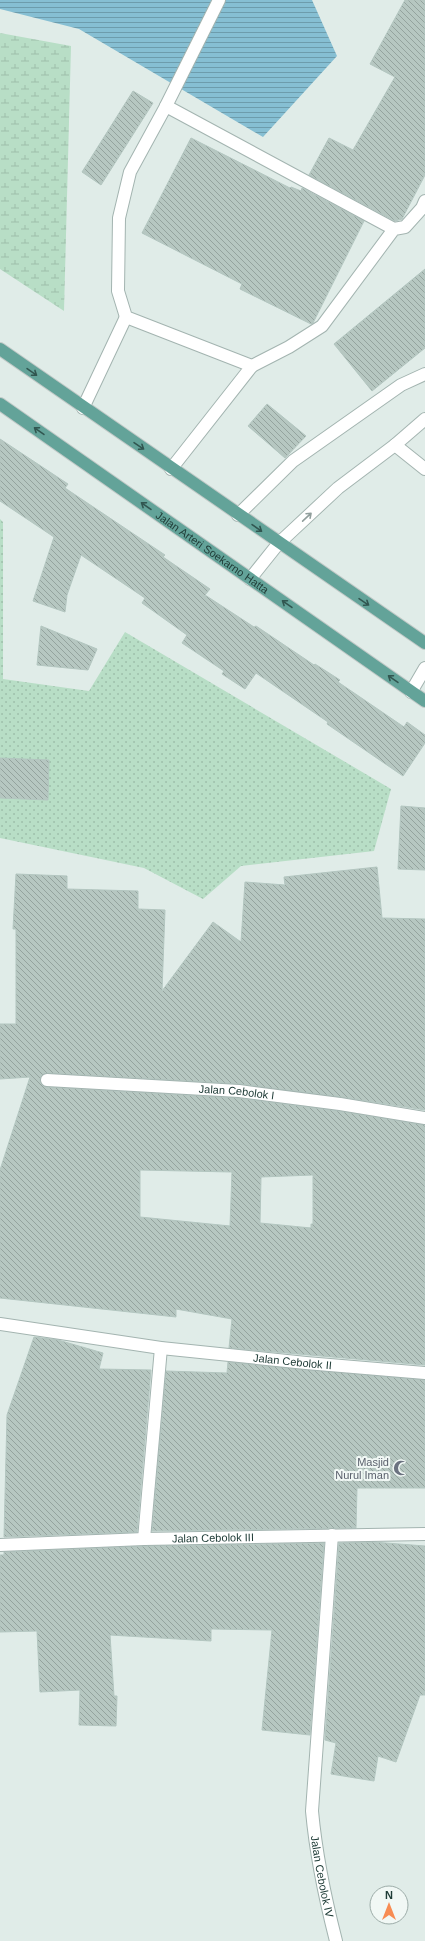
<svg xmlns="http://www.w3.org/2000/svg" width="425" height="1941" viewBox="0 0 425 1941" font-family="Helvetica,sans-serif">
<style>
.grass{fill:url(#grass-dots)}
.wetland{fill:url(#wetland-marsh)}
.water{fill:url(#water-rules)}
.building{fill:url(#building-back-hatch);stroke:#b3c6c0;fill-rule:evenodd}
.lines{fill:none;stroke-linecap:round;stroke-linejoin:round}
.lane-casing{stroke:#a3b4b0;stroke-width:14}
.street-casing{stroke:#a3b4b0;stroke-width:14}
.primary-casing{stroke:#c1c9c7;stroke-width:14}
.lane{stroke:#fff;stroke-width:12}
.street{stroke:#fff;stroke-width:12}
.primary{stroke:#63a399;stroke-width:12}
.oneway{stroke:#315650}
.oneway2{stroke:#909e9c}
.labels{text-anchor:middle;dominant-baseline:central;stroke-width:4;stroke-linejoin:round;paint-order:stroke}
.street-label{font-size:11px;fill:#203d38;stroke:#f1f8f5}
.worship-label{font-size:11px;fill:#5b616d;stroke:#f1f8f5;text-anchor:end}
</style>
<defs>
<pattern id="grass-dots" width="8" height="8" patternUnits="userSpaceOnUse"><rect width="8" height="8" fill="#b8dec6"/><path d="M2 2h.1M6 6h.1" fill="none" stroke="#9ebfab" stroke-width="1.8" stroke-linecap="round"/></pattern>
<pattern id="wetland-marsh" width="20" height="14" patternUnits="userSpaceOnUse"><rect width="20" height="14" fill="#b8dec6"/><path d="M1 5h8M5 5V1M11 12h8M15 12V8" fill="none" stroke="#9ebfab"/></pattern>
<pattern id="water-rules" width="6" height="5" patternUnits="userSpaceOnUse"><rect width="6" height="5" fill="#86bfd3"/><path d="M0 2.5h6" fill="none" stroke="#6d9cac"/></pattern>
<pattern id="building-back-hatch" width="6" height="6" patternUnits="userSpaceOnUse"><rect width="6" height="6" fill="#b6c7c1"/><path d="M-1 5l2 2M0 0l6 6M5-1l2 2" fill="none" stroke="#94a39e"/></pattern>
</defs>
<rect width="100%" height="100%" fill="#e0ece8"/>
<polygon class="grass" points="0,519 3,522 3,679 89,691 125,632 391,789 374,851 241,866 203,899 144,868 0,838"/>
<polygon class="wetland" points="0,33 71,46 64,311 0,269"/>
<polygon class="water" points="0,0 312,0 337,56 263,137 79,29 0,9"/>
<g class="building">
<polygon points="405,0 425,0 425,175 402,219 395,221 309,175 329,138 353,150 395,77 370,64"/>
<polygon points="133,91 153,103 101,185 82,172"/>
<polygon points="191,138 290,188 291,187 301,191 302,188 364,221 313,323 311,324 240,289 242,284 142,233"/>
<polygon points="425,269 425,348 372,391 334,344"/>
<polygon points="267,404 306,436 285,458 248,426"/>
<polygon points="0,439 68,484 65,488 165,555 163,557 210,589 205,595 254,627 256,626 314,665 315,664 340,680 338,682 404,727 407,722 425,735 425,743 403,776 327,724 328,722 256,673 245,689 222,674 224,671 182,643 187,635 142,603 145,598 81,555 67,595 65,612 33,601 54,537 0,501"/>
<polygon points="41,626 97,649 88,670 37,665"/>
<polygon points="0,758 49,760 48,800 0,798"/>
<polygon points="401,806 425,808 425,870 398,869"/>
<path d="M377 867 382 918 425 919V1110L341 1097 239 1084 47 1073 41 1076 40 1080 43 1086 47 1087 238 1098 339 1111 425 1125V1365L229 1348 232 1319 176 1309V1317L0 1298V1170L30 1077 0 1079V1024H16V929H13L16 874 67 876V889L138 891V909L165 910 162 991 213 922 241 942 245 882 285 885 284 877ZM140 1170 232 1172 230 1226 140 1217ZM313 1175V1224H311V1228L260 1223 261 1177Z"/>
<polygon points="34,1337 58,1340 103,1353 99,1369 151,1370 137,1532 4,1537 7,1415"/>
<polygon points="228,1362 425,1380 425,1488 357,1488 356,1528 152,1531 166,1371 227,1373"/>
<polygon points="373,1542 425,1546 425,1695 420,1695 396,1762 378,1756 374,1781 331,1774 336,1743 325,1740 339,1543"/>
<polygon points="324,1543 310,1735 262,1730 272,1630 211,1629 211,1641 110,1635 114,1696 117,1696 116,1726 79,1725 80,1690 40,1692 37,1631 0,1632 0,1555 4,1555 4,1552 144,1546"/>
</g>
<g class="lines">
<g class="lane-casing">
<g id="lane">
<polyline points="394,229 322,326 289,347 252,366 126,317 118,291 119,218 130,172 166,106 394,229 405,227 422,208 425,201"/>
<polyline points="83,408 126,317"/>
<polyline points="395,445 425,419"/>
<polyline points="171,469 252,366"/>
<polyline points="238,515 293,461 401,385 425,374"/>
<polyline points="250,579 278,544 338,488 395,445 425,469"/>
<polyline points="411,692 425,668"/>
</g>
</g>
<g class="street-casing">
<g id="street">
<polyline points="166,106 219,0"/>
<path id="s1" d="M47 1080 239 1091 340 1104 425 1118"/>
<path id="s2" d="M0 1324 161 1348 306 1363 425 1373"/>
<path id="s3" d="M332 1535 312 1811C316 1855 325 1898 336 1941"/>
<polyline points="144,1539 161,1348"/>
<path id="s4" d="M0 1545 144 1539 425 1534"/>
</g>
</g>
<g class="primary-casing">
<g id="primary">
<polyline points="0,349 425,643"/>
<path id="s5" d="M0 404 425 701"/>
</g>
</g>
<use href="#lane" class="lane"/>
<use href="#street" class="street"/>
<use href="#primary" class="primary"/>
</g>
<defs><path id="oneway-shaft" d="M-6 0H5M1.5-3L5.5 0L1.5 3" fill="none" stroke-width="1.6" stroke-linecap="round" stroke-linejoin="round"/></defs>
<g class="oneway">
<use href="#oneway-shaft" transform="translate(32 372) rotate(35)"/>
<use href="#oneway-shaft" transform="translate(39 431) rotate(-145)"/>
<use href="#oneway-shaft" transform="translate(139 446) rotate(34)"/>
<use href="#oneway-shaft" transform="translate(146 506) rotate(-145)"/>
<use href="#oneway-shaft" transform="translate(257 528) rotate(35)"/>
<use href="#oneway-shaft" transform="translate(364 602) rotate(34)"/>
<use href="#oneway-shaft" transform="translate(287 604) rotate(-145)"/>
<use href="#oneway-shaft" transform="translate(393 679) rotate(-145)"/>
</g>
<use class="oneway2" href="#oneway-shaft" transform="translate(307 517) rotate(-43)"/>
<defs>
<g id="mosque-bare" transform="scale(1.2)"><path d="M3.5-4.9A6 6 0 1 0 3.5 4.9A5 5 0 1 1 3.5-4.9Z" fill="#6b7280" stroke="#f1f8f5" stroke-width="2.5" paint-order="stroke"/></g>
</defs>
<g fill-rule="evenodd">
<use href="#mosque-bare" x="401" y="1468"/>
</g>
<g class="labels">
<g class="street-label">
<text stroke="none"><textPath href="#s5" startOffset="259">Jalan Arteri Soekarno Hatta</textPath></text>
<text stroke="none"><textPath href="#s1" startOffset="190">Jalan Cebolok I</textPath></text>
<text stroke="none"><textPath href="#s2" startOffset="295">Jalan Cebolok II</textPath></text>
<text stroke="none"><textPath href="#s4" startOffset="213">Jalan Cebolok III</textPath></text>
<text stroke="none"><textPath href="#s3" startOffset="343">Jalan Cebolok IV</textPath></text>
</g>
<g class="worship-label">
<text x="389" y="1462">Masjid<tspan x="389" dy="13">Nurul Iman</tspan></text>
</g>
</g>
<g transform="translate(389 1905)"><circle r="19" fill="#f1f8f5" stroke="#9dada9"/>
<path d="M0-3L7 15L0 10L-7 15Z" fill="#f78c53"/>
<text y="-6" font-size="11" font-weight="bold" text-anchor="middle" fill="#203d38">N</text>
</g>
</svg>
